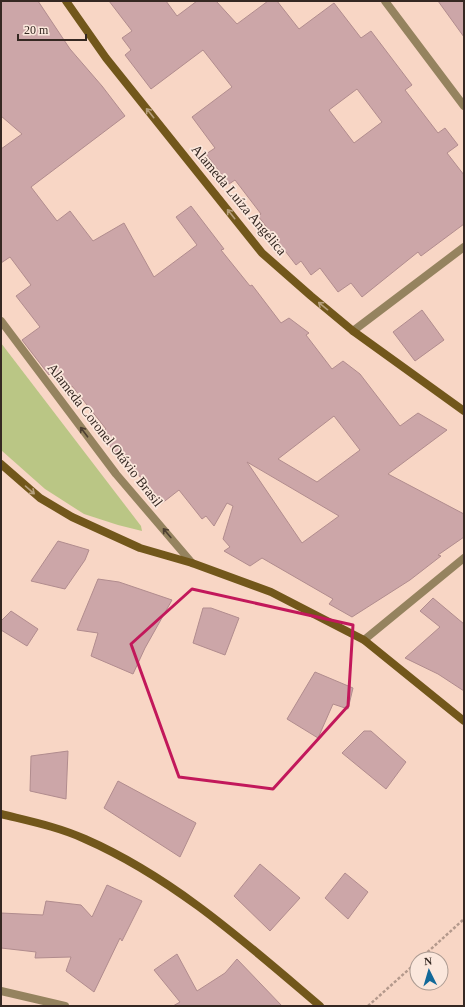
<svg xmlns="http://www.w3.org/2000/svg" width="465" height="1007" viewBox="0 0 465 1007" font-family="Georgia,serif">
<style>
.green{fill:#bac685}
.building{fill:#cca6a8;stroke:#b18c8e;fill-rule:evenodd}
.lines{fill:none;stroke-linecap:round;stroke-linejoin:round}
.path{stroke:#b4998c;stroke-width:2.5;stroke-dasharray:3 2;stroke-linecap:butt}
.street{stroke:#95835f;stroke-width:8}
.secondary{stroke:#72571b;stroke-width:8}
.oneway{stroke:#b69f7c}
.oneway2{stroke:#4d3f31}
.marked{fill:none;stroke:#c2185b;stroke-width:3;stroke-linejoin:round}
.labels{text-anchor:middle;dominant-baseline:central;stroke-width:3.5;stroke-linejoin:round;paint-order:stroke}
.street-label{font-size:14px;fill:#352822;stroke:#fbe7dc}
</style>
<rect width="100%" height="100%" fill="#f8d6c5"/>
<polygon class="green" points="1,343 141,526 142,531 118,525 84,514 45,489 1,450"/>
<g class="building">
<path d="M1 1H38L70 49 102 86 125 116 31 187 57 221 70 211 93 241 124 223 154 277 197 245 176 217 191 206 224 249 221 250 250 286 252 285 281 323 289 318 309 333 306 335 332 369 343 361 360 374 400 426 418 413 447 430 388 474 464 514V537L438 555 441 556 410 580 352 617 329 604 333 599 262 558 250 566 224 551 230 547 223 539 233 506 227 503 214 526 206 516 202 519 179 490 161 504 134 469 130 472 100 433 106 429 72 386 66 390 52 372 49 375 22 340 40 327 16 296 31 285 10 257 1 263V149L22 134 1 116ZM334 416 360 450 317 482 278 459ZM247 462 339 516 302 543Z"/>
<path d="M109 1H166L177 16 197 1H216L237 24 268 1H277L299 29 334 3 361 38 371 31 412 85 405 90 438 133 445 128 458 145 447 153 464 175V224L421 256 418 252 362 297 351 283 338 292 320 268 311 275 301 261 296 265 258 216 261 214 235 180 229 184 206 154 215 148 192 117 232 87 203 50 151 89 125 55 131 50 122 38 132 31ZM357 89 382 122 354 143 329 110Z"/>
<polygon points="438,1 464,1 464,37"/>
<polygon points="422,310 444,340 415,361 393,332"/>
<polygon points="58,541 89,550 85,560 65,589 31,581"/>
<polygon points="98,579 119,582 172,600 145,648 133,674 91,656 98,633 77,630"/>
<polygon points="433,598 464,624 464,691 438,674 405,658 440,627 420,611"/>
<polygon points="203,608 211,608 239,618 225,655 193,643"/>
<polygon points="11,611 38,629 27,646 1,630 1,621"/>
<polygon points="315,672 353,688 348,709 333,704 318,738 287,719"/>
<polygon points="364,731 371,731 406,762 386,789 342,753"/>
<polygon points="68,751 66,799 30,791 31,756"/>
<polygon points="118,781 196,823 180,857 104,808"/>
<polygon points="260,864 300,898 270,931 234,896"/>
<polygon points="345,873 368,892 348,919 325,898"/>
<polygon points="107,885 142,901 122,941 120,938 94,992 66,971 71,957 35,958 36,952 1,948 1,913 43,915 46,901 81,905 92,917"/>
<polygon points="177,954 197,991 225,973 237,959 282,1006 173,1006 180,1002 154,970"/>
</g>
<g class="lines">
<g class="path">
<polyline points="420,959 464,919"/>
<polyline points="368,1006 417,962"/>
</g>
<g class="street">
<polyline points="385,1 464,106"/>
<polyline points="1,321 116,474 192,563"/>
<polyline points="353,331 464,247"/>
<polyline points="364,640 464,558"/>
<polyline points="1,991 65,1006"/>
</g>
<g class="secondary">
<polyline points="66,1 106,58 262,253 311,296 353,331 464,411"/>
<polyline points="1,464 40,498 72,517 140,548 192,563 271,592 364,640 464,721"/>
<path d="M1 814C29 821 59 827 85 839 174 878 247 944 320 1006"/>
</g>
</g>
<defs><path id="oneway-shaft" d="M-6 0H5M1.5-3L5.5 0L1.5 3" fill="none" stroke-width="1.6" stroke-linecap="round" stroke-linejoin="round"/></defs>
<g class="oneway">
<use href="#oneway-shaft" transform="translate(150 113) rotate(-129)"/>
<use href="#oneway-shaft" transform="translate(231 214) rotate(-129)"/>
<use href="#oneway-shaft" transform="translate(323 306) rotate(-141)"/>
<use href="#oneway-shaft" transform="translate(30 490) rotate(41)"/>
</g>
<g class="oneway2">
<use href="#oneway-shaft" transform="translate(84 432) rotate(-127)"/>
<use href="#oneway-shaft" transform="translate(167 533) rotate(-130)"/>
</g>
<path class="marked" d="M192 589 353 625 348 706 273 789 179 777 131 644Z"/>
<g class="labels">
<g class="street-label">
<text transform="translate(239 200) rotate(50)">Alameda Luíza Angélica</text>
<text transform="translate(105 435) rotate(52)">Alameda Coronel Otávio Brasil</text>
</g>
</g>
<rect width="465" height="1007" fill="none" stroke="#352822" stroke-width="4"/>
<g transform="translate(429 971) rotate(355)"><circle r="19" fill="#fbe7dc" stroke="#ac9b92"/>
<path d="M0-3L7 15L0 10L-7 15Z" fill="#126999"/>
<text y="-6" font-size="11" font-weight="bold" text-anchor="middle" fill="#352822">N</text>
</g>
<path d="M18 34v6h68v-6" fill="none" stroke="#352822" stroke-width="2"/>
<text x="24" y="34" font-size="12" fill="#352822" stroke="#fbe7dc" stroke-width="3" paint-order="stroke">20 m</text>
</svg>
